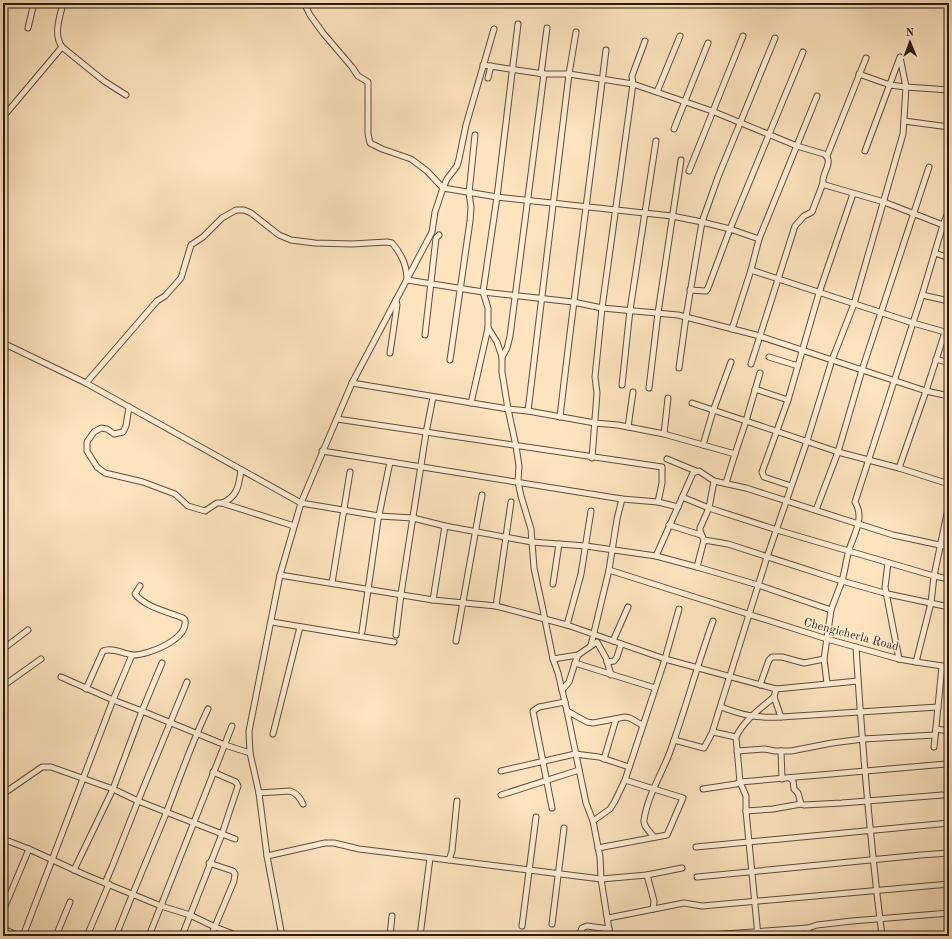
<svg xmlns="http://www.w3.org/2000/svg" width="952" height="939" viewBox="0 0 952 939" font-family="'Old Standard TT',serif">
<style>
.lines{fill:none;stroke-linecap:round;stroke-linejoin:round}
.minor-casing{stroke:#5f4d3c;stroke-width:7}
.minor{stroke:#feedd5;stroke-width:5}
.labels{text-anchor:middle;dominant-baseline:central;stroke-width:3;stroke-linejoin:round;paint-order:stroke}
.street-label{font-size:12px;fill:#2a1b11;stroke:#feedd5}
</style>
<rect width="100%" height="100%" fill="#fde3be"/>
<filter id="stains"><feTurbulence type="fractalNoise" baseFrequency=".005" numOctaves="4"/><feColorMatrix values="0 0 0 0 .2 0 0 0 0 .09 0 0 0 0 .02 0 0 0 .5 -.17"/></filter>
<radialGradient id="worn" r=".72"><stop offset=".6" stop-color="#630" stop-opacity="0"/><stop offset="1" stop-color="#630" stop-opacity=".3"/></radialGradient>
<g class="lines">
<g class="minor-casing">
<g id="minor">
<polyline points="304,3 310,15 323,33 352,67 358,76 368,82 368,134 370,143 382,149 411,159 427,171 443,188 497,197 672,216 702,222 730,229 759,239 751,270 913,323 945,332 926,391 899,468 838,452 746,421 735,454 664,434 618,425 595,423 528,411 508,409 352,383"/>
<polyline points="518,24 497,197 483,292 488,308 488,328 497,342 502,357 502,372 508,409 516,446 519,466 518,482 521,496 531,529 534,568 543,610 553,659 558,673 567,711 586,803 593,821"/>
<polyline points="28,28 34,3"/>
<path d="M645 41 632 76 633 84 712 111 797 146 824 154C835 161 821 174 823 183L825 185 884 202 943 225 949 210"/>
<polyline points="62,47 104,81 126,95"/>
<polyline points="483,65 544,74 569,74 633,84 602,308 595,377 597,393 592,458"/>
<polyline points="541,74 547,28"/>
<polyline points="859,74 890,85 906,87 900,57 865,151"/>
<polyline points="488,78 491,66"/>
<polyline points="657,92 680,36"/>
<path d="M3 117 62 47C53 34 60 17 63 3"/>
<polyline points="904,121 949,127"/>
<polyline points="674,129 708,43"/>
<polyline points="827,156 866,58"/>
<polyline points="689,171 743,36"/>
<polyline points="759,239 817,96"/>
<polyline points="935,253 949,258"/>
<polyline points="690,290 706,291 708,288 730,229 803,52"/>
<polyline points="922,295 949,301"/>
<polyline points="732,329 751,270"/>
<polyline points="425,335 436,238 439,235"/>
<polyline points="3,343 86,383 301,503 379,516 413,518 445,526 532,542 586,546 656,556 697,567 758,585 831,610 824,659 827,683"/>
<polyline points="390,353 397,305 396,300"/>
<polyline points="502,357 507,348 510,336 544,74"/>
<polyline points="769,357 798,366"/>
<polyline points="936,359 949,363"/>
<polyline points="450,360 470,221 471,207 469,193 475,135"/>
<polyline points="751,364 795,226 804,216 812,212 823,183"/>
<polyline points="679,368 686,317 702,222 718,177 775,38"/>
<path d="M86 383 157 301 165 296 181 278 191 245 203 237 222 218 236 210H244L251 213 279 235 291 240 315 243 352 244 387 242 392 243C401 253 407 266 407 280L483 292 573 302 602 308 678 315 756 335 926 391 949 396"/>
<polyline points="622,385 630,310 656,141"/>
<polyline points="649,388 658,313 681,160"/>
<polyline points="755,389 788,400"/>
<polyline points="471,403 488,328"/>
<polyline points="692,403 746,421 760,373"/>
<polyline points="129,407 126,426 123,432 114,434 107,429 101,428 94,432 87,442 87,451 97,467 105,473 143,482 175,494 188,506 205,511 217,503 222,503 294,526"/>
<polyline points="528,411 569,74 576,32"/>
<path d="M560 417C574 294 591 173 606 50"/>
<polyline points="337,419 662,467 662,483 658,502"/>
<polyline points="628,427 633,392"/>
<polyline points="664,434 668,398"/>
<polyline points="703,445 713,411 731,362"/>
<polyline points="322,451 622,499 658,502 678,507"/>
<polyline points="667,459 696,471"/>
<polyline points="899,468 949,484"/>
<polyline points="726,483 735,454"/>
<polyline points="791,486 764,477 762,472 788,400 819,293 853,194"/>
<polyline points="682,497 709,508 714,481"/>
<path d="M222 503C238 497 239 484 241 470"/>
<polyline points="949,504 934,576 949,579"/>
<polyline points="816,510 838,452 862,370 929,167"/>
<polyline points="591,511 581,574 567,625 665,659 776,689 858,681"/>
<polyline points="669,525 701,535"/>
<polyline points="704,540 700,531 700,528 709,508 777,530 934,576 931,603 916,662"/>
<polyline points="656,556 693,473 699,471 714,481 746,488 893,535 949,547"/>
<polyline points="888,563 885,587 899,659"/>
<path d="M697 567 704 540 728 544 842 581C845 571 846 560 849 550 854 534 865 518 855 502L922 295 943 225 949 226"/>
<polyline points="609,570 827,639 899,659 916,662 949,667"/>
<polyline points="280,575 433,600 445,526"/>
<polyline points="332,583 350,472"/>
<polyline points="553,584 559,544"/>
<polyline points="433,600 496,606 567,625"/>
<polyline points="496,606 511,502"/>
<polyline points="831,610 842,581 888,594 949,607"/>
<polyline points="272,622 394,642"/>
<polyline points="362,632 378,520 390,462"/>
<polyline points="396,635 401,594 426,433 433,397"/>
<polyline points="456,641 482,495"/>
<polyline points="613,641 628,607"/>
<polyline points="597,642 606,658 611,675"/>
<polyline points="591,645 609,570 617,519 622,499"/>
<path d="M856 647C862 744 870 840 882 936"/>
<polyline points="3,649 28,630"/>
<polyline points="578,655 594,644"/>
<polyline points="553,659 578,655 575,663 655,688"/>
<polyline points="607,662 614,661 617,657 621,644"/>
<polyline points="61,677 113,700 132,655"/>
<polyline points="760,685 769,660 772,657 782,657 804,663 824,659"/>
<polyline points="3,686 41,659"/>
<path d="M86 689 103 651C112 647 123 654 133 655 148 655 188 640 185 620L183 618C168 612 145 607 135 594L140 586"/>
<polyline points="562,690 569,682 575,663"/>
<path d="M721 707C745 716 756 718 781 717L774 697 776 689"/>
<polyline points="567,711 587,722 593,723 625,717 630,718 642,725"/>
<polyline points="781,717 938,707"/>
<polyline points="936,729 949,731"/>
<polyline points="713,732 736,737"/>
<polyline points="273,734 300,627"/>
<polyline points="674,740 704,748 712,733 767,557 807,441 832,360 854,304 903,134 906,87 949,90"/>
<polyline points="934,747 942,666"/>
<polyline points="737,751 765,749 775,751 791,751 832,743 863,739 935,735"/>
<polyline points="781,751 782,779"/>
<polyline points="604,759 616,719"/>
<polyline points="501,771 575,754 599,757 629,767"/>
<polyline points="790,778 793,781 794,789 798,793 801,804 804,805 842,803 942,795"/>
<polyline points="703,789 736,784 740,782 946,764"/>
<path d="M259 793 290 791C297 793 300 798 303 804"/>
<polyline points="3,794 42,767 51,767 113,789 138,801 235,839"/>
<polyline points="501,795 579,770"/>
<polyline points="552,808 533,711 539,707 565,702"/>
<polyline points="746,811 773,809 801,804"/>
<path d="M654 837C650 832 643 826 644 820 648 794 663 772 671 749 686 707 698 663 713 621"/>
<polyline points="3,839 29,849 83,874 161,906 190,915 215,927 233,934"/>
<polyline points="696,847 949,823"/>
<polyline points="598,848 667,835 683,798 625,780"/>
<polyline points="267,856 325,843 334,843 359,849 449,860 452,851 457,801"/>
<polyline points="449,860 601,879 647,875 682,868"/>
<polyline points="209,863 233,871 235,874 234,881 211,936"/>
<polyline points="74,870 113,789 142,711 225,745 250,753"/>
<polyline points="647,875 654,901 653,909"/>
<polyline points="697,877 921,855 949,853"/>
<polyline points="105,883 112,867 138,801 187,682"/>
<polyline points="3,911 29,849"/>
<polyline points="608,918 684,903 702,906 949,884"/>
<polyline points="552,924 564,828"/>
<polyline points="522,926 536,817"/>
<polyline points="3,929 19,936"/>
<polyline points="313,935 313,936"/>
<polyline points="23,936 113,700 142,711 162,663"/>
<polyline points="56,936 70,902"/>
<polyline points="87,936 109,884"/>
<path d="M116 936C132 894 150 853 167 811 180 777 192 742 208 709"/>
<polyline points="149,936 232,726"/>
<polyline points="182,936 222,834 238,786 236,782 213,772"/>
<polyline points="282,936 267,856 259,793 250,753 249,731 280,575 301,503 352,383 432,232 435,212 443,188 447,179 457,166 459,159 466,125 494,29"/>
<polyline points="390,936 392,916"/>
<polyline points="420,936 430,858"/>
<polyline points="581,936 580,933 582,928 587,926 609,929"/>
<polyline points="610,936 601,879 600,857 593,821 610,809 615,801 625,780 665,659 679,609"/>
<polyline points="696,936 808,928"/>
<path d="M758 936 746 811V796L740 782 736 737C744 720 760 709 774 697"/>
<polyline points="808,936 808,928 817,925 852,921 949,913"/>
</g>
</g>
<use href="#minor" class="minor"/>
</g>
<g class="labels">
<g class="street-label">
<text transform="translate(851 635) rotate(15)">Chengicherla Road</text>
</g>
</g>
<rect width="952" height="939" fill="none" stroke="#fde3be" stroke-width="16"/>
<rect x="4" y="4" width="944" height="931" fill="none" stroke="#2a1b11" stroke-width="2"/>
<rect x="8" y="8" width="936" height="923" fill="none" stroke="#2a1b11"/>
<g transform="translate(910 42) rotate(359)" stroke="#feedd5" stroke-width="3" paint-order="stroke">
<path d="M0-3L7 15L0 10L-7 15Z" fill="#2a1b11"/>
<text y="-6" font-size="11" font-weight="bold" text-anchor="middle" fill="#2a1b11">N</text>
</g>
<rect width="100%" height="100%" filter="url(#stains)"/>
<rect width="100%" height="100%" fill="url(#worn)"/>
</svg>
